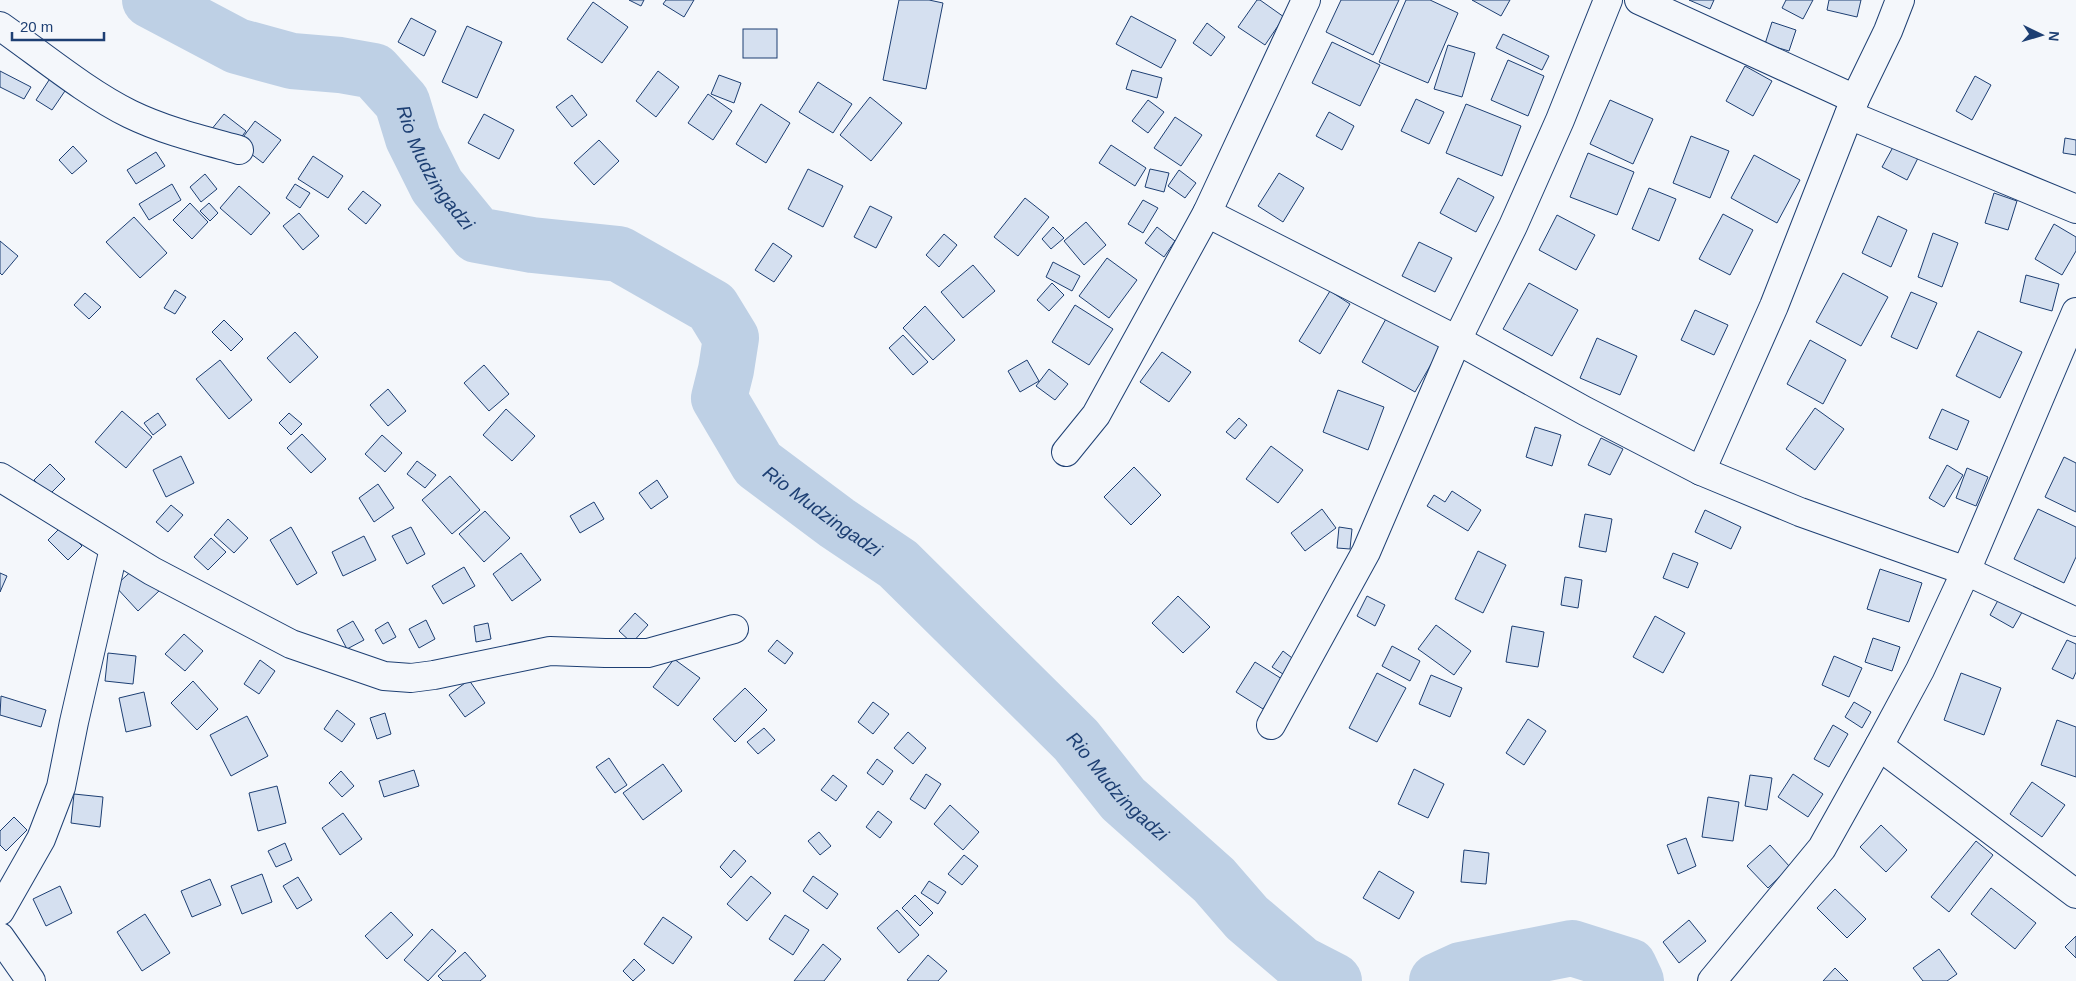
<svg xmlns="http://www.w3.org/2000/svg" width="2076" height="981" viewBox="0 0 2076 981" font-family="Arial,sans-serif">
<style>
.lines{fill:none;stroke-linecap:round;stroke-linejoin:round}
.river{stroke:#bed0e5;stroke-width:56}
.building{fill:#d5e0f0;stroke:#1d3f73}
.street-casing{stroke:#1d3f73;stroke-width:30}
.street{stroke:#f4f7fb;stroke-width:28}
.labels{text-anchor:middle;dominant-baseline:central;stroke-width:4;stroke-linejoin:round;paint-order:stroke}
.water-label{font-size:19px;font-style:italic;fill:#1d3f73;stroke:#f4f7fb}
</style>
<rect width="100%" height="100%" fill="#f4f7fb"/>
<g class="lines">
<g class="river">
<path id="s1" d="M150 0 237 46 292 61 340 65 374 71 402 102 413 138 437 186 477 235 532 245 619 254 712 307 731 338 726 370 719 398 758 464 837 523 898 564 1076 740 1123 799 1214 880 1247 918 1301 964 1334 981"/>
<polyline points="1437,981 1461,970 1572,948 1629,966 1636,981"/>
</g>
</g>
<g class="building">
<polygon points="629,0 644,0 641,6"/>
<polygon points="666,0 694,0 684,17 663,4"/>
<polygon points="899,0 929,0 943,3 926,89 883,80"/>
<polygon points="1257,0 1260,0 1284,17 1265,45 1238,27"/>
<polygon points="1341,0 1399,0 1373,55 1326,32"/>
<polygon points="1406,0 1430,0 1458,13 1428,83 1379,62"/>
<polygon points="1472,0 1510,0 1501,16"/>
<polygon points="1689,0 1714,0 1710,9"/>
<polygon points="1786,0 1813,0 1803,19 1782,8"/>
<polygon points="1829,0 1861,0 1857,17 1827,10"/>
<polygon points="593,2 628,27 602,63 567,39"/>
<polygon points="1131,16 1176,40 1161,68 1116,44"/>
<polygon points="411,18 436,31 424,56 398,42"/>
<polygon points="1772,22 1796,30 1789,51 1765,44"/>
<polygon points="1207,23 1225,37 1211,56 1193,43"/>
<polygon points="467,26 502,42 477,98 442,82"/>
<rect x="743" y="29" width="34" height="29"/>
<polygon points="1503,34 1549,56 1542,70 1496,48"/>
<polygon points="1332,42 1380,65 1360,106 1312,83"/>
<polygon points="1448,45 1475,53 1462,97 1434,89"/>
<polygon points="1508,60 1544,76 1528,116 1491,100"/>
<polygon points="1745,66 1772,81 1753,116 1726,101"/>
<polygon points="1132,70 1162,78 1157,98 1126,89"/>
<polygon points="0,71 31,87 24,99 0,87"/>
<polygon points="658,71 679,87 656,117 636,101"/>
<polygon points="719,75 741,83 734,103 711,94"/>
<polygon points="1975,76 1991,85 1972,120 1956,111"/>
<polygon points="51,77 67,88 52,110 36,100"/>
<polygon points="818,82 852,104 833,133 799,112"/>
<polygon points="708,94 732,111 713,140 688,123"/>
<polygon points="572,95 587,115 572,127 556,107"/>
<polygon points="870,97 902,123 871,161 840,135"/>
<polygon points="1416,99 1444,112 1429,144 1401,131"/>
<polygon points="1148,100 1164,112 1148,133 1132,121"/>
<polygon points="1610,100 1653,119 1633,164 1590,144"/>
<polygon points="761,104 790,123 766,163 736,144"/>
<polygon points="1466,104 1521,126 1502,176 1446,153"/>
<polygon points="1329,112 1354,126 1342,150 1316,136"/>
<polygon points="224,114 246,131 234,147 211,130"/>
<polygon points="484,114 514,130 499,159 468,143"/>
<polygon points="1175,117 1202,135 1181,166 1154,148"/>
<polygon points="255,121 281,140 263,163 238,144"/>
<polygon points="1691,136 1729,151 1710,198 1673,183"/>
<polygon points="2065,138 2076,140 2076,155 2063,153"/>
<polygon points="599,140 619,161 594,185 574,163"/>
<polygon points="1897,140 1921,152 1907,180 1882,167"/>
<polygon points="1111,145 1146,168 1135,186 1099,163"/>
<polygon points="73,146 87,161 72,174 59,160"/>
<polygon points="156,152 165,166 136,184 127,170"/>
<polygon points="1588,153 1634,172 1617,215 1570,197"/>
<polygon points="1754,155 1800,180 1777,223 1731,198"/>
<polygon points="313,156 343,176 328,198 298,179"/>
<polygon points="808,169 843,186 823,227 788,209"/>
<polygon points="1150,169 1169,173 1164,192 1145,187"/>
<polygon points="1179,170 1196,183 1185,198 1168,186"/>
<polygon points="1279,173 1304,188 1283,222 1258,206"/>
<polygon points="205,174 217,189 201,202 190,187"/>
<polygon points="1458,178 1494,197 1476,232 1440,213"/>
<polygon points="172,184 181,200 149,220 139,204"/>
<polygon points="295,184 310,193 300,208 286,198"/>
<polygon points="239,186 270,213 251,235 220,208"/>
<polygon points="1649,188 1676,199 1659,241 1632,229"/>
<polygon points="363,191 381,205 366,224 348,209"/>
<polygon points="1994,193 2017,201 2008,230 1985,223"/>
<polygon points="1025,198 1049,217 1018,256 994,237"/>
<polygon points="1143,200 1158,208 1143,233 1128,224"/>
<polygon points="190,203 208,222 192,239 173,220"/>
<polygon points="209,203 218,213 210,221 200,211"/>
<polygon points="870,206 892,217 876,248 854,237"/>
<polygon points="299,213 319,236 303,250 283,226"/>
<polygon points="1723,214 1753,230 1730,275 1699,259"/>
<polygon points="1557,215 1595,235 1576,270 1539,250"/>
<polygon points="1878,216 1907,230 1891,267 1862,253"/>
<polygon points="134,217 167,253 140,278 106,242"/>
<polygon points="1086,222 1106,245 1084,265 1064,241"/>
<polygon points="2054,224 2076,237 2076,251 2062,275 2035,259"/>
<polygon points="1053,227 1064,238 1051,249 1042,239"/>
<polygon points="1157,227 1175,241 1164,257 1145,243"/>
<polygon points="1933,233 1958,243 1942,287 1918,277"/>
<polygon points="944,234 957,245 939,267 926,255"/>
<polygon points="0,241 18,256 2,275 0,273"/>
<polygon points="1419,242 1452,258 1435,292 1402,276"/>
<polygon points="773,243 792,256 774,282 755,270"/>
<polygon points="1107,258 1137,280 1109,318 1079,296"/>
<polygon points="1053,262 1080,276 1072,291 1046,277"/>
<polygon points="973,265 995,291 963,318 941,292"/>
<polygon points="1843,273 1888,297 1861,346 1816,322"/>
<polygon points="2026,275 2059,284 2052,311 2020,302"/>
<polygon points="1052,283 1064,295 1049,311 1037,300"/>
<polygon points="1529,283 1578,310 1552,356 1503,329"/>
<polygon points="175,290 186,297 175,314 164,308"/>
<polygon points="1330,291 1350,304 1320,354 1299,341"/>
<polygon points="1911,292 1937,303 1917,349 1891,337"/>
<polygon points="85,293 101,307 89,319 74,305"/>
<polygon points="1075,305 1113,329 1089,365 1052,342"/>
<polygon points="925,306 955,340 933,360 903,328"/>
<polygon points="1695,310 1728,325 1714,355 1681,340"/>
<polygon points="1387,317 1441,347 1415,392 1362,362"/>
<polygon points="224,320 243,339 231,351 212,332"/>
<polygon points="1978,331 2022,352 2000,398 1956,376"/>
<polygon points="295,332 318,357 290,383 267,358"/>
<polygon points="903,335 928,362 913,375 889,348"/>
<polygon points="1597,338 1637,356 1620,395 1580,378"/>
<polygon points="1810,340 1846,360 1823,404 1787,384"/>
<polygon points="1162,352 1191,372 1169,402 1140,382"/>
<polygon points="220,360 252,400 229,419 196,379"/>
<polygon points="1027,360 1039,381 1020,392 1008,371"/>
<polygon points="484,365 509,394 489,411 464,383"/>
<polygon points="1049,369 1068,384 1055,400 1036,386"/>
<polygon points="388,389 406,411 388,426 370,405"/>
<polygon points="1338,390 1384,407 1368,450 1323,432"/>
<polygon points="1815,408 1844,429 1815,470 1786,449"/>
<polygon points="506,409 535,436 512,461 483,435"/>
<polygon points="1942,409 1969,421 1957,450 1929,438"/>
<polygon points="122,411 152,437 126,468 95,442"/>
<polygon points="158,413 166,425 153,435 144,423"/>
<polygon points="289,413 302,424 291,435 279,423"/>
<polygon points="1239,418 1247,425 1235,439 1226,432"/>
<polygon points="1535,427 1561,435 1552,466 1526,457"/>
<polygon points="302,434 326,459 311,473 287,448"/>
<polygon points="382,435 402,453 385,472 365,454"/>
<polygon points="1601,438 1623,449 1610,475 1588,465"/>
<polygon points="1271,446 1303,470 1278,503 1246,479"/>
<polygon points="181,456 194,483 166,497 153,470"/>
<polygon points="2064,457 2076,463 2076,512 2045,497"/>
<polygon points="417,461 436,475 425,488 407,474"/>
<polygon points="50,464 65,479 49,495 34,480"/>
<polygon points="1947,465 1963,475 1944,507 1929,498"/>
<polygon points="1134,467 1161,495 1131,525 1104,497"/>
<polygon points="1967,468 1988,477 1976,506 1956,498"/>
<polygon points="450,476 480,510 452,534 422,500"/>
<polygon points="657,480 668,497 651,509 639,493"/>
<polygon points="378,484 394,508 374,522 359,498"/>
<polygon points="1452,491 1481,510 1468,531 1427,506 1434,495 1445,502"/>
<polygon points="594,502 604,519 580,533 570,516"/>
<polygon points="171,505 183,515 168,532 156,522"/>
<polygon points="1322,509 1336,528 1305,551 1291,533"/>
<polygon points="2038,509 2076,527 2076,557 2064,583 2014,559"/>
<polygon points="1705,510 1741,527 1731,549 1695,532"/>
<polygon points="485,511 510,538 484,562 459,534"/>
<polygon points="1585,514 1612,519 1606,552 1579,547"/>
<polygon points="228,519 248,538 234,553 214,535"/>
<polygon points="62,526 82,546 68,560 48,540"/>
<polygon points="291,527 317,573 297,585 270,540"/>
<polygon points="411,527 425,554 407,564 392,536"/>
<polygon points="1339,527 1352,529 1350,549 1337,548"/>
<polygon points="364,536 376,560 343,576 332,552"/>
<polygon points="211,538 226,552 208,570 194,557"/>
<polygon points="1478,551 1506,565 1483,613 1455,599"/>
<polygon points="521,553 541,580 512,601 493,574"/>
<polygon points="1673,553 1698,563 1688,588 1663,578"/>
<polygon points="137,566 160,590 138,611 115,586"/>
<polygon points="464,567 475,586 443,604 432,586"/>
<polygon points="1880,569 1922,583 1909,622 1867,609"/>
<polygon points="0,573 7,576 0,592"/>
<polygon points="1565,577 1582,580 1578,608 1561,605"/>
<polygon points="2002,593 2025,607 2013,628 1990,615"/>
<polygon points="1178,596 1210,627 1183,653 1152,623"/>
<polygon points="1367,596 1385,605 1375,626 1357,616"/>
<polygon points="635,613 648,625 632,643 619,631"/>
<polygon points="1655,616 1685,633 1663,673 1633,657"/>
<polygon points="426,620 435,639 419,648 409,629"/>
<polygon points="353,621 364,640 347,649 337,630"/>
<polygon points="388,622 396,637 383,644 375,630"/>
<polygon points="488,623 491,639 476,642 474,626"/>
<polygon points="1436,625 1471,651 1454,675 1418,649"/>
<polygon points="1512,626 1544,632 1538,667 1506,662"/>
<polygon points="184,634 203,651 185,671 165,654"/>
<polygon points="1873,638 1900,647 1892,671 1865,662"/>
<polygon points="777,640 793,653 785,664 768,651"/>
<polygon points="2067,640 2076,644 2076,672 2073,679 2052,669"/>
<polygon points="1392,646 1420,661 1410,681 1382,666"/>
<polygon points="1283,651 1296,661 1286,676 1272,667"/>
<polygon points="108,653 136,656 133,684 105,681"/>
<polygon points="1834,656 1862,668 1849,697 1822,685"/>
<polygon points="674,659 700,678 678,706 653,687"/>
<polygon points="260,660 275,671 259,694 244,684"/>
<polygon points="1255,662 1282,679 1263,709 1236,692"/>
<polygon points="1377,673 1406,688 1377,742 1349,728"/>
<polygon points="1961,673 2001,688 1984,735 1944,720"/>
<polygon points="1431,675 1462,688 1450,717 1419,704"/>
<polygon points="469,680 485,703 465,717 449,695"/>
<polygon points="193,681 218,709 197,730 171,703"/>
<polygon points="745,688 767,710 735,742 713,719"/>
<polygon points="144,692 151,726 126,732 119,698"/>
<polygon points="1,696 46,710 41,727 0,715"/>
<polygon points="873,702 889,714 873,734 858,722"/>
<polygon points="1854,702 1871,712 1862,728 1845,717"/>
<polygon points="337,710 355,724 342,742 324,729"/>
<polygon points="385,713 391,734 377,739 370,718"/>
<polygon points="247,716 268,756 231,776 210,735"/>
<polygon points="1528,719 1546,731 1524,765 1506,753"/>
<polygon points="2057,720 2076,727 2076,777 2041,765"/>
<polygon points="1833,725 1848,734 1829,767 1814,759"/>
<polygon points="764,728 775,740 758,754 747,742"/>
<polygon points="908,732 926,748 913,764 894,748"/>
<polygon points="609,758 627,785 615,793 596,767"/>
<polygon points="877,759 893,771 883,785 867,773"/>
<polygon points="663,764 682,791 643,820 623,793"/>
<polygon points="1414,769 1444,784 1428,818 1398,804"/>
<polygon points="414,770 419,786 384,797 379,781"/>
<polygon points="341,771 354,786 342,797 329,783"/>
<polygon points="926,774 941,784 925,809 910,799"/>
<polygon points="1793,774 1823,794 1808,817 1778,797"/>
<polygon points="833,775 847,786 836,801 821,790"/>
<polygon points="1750,775 1772,778 1767,810 1745,806"/>
<polygon points="2032,782 2065,805 2042,837 2010,814"/>
<polygon points="277,786 286,823 258,831 249,793"/>
<polygon points="74,794 103,797 100,827 71,823"/>
<polygon points="1708,797 1739,802 1733,841 1702,837"/>
<polygon points="950,805 979,832 963,850 934,824"/>
<polygon points="878,811 892,822 880,838 866,827"/>
<polygon points="343,813 362,839 340,855 322,828"/>
<polygon points="14,817 27,830 6,851 0,845 0,831"/>
<polygon points="1881,825 1907,850 1886,872 1860,847"/>
<polygon points="819,832 831,846 820,855 808,841"/>
<polygon points="1686,838 1696,866 1678,874 1667,845"/>
<polygon points="1976,841 1993,855 1949,912 1931,897"/>
<polygon points="285,843 292,860 276,867 268,851"/>
<polygon points="1770,845 1790,867 1768,888 1747,866"/>
<polygon points="734,850 746,861 731,878 720,867"/>
<polygon points="1464,850 1489,853 1486,884 1461,882"/>
<polygon points="964,855 978,866 962,885 948,874"/>
<polygon points="1379,871 1414,892 1399,919 1363,898"/>
<polygon points="262,874 272,902 242,914 231,886"/>
<polygon points="751,876 771,893 747,921 727,904"/>
<polygon points="813,876 838,894 827,909 803,891"/>
<polygon points="298,877 312,900 297,909 283,886"/>
<polygon points="210,879 221,905 192,917 181,891"/>
<polygon points="929,881 946,892 938,904 921,893"/>
<polygon points="60,886 72,913 46,926 33,899"/>
<polygon points="1991,888 2036,923 2015,949 1971,914"/>
<polygon points="1835,889 1866,919 1847,938 1817,908"/>
<polygon points="915,895 933,913 920,926 902,908"/>
<polygon points="897,910 919,935 899,953 877,928"/>
<polygon points="391,912 413,935 387,959 365,936"/>
<polygon points="145,914 170,953 142,971 117,932"/>
<polygon points="785,915 809,930 793,955 769,939"/>
<polygon points="663,917 692,937 673,964 644,944"/>
<polygon points="1689,920 1706,941 1679,963 1663,942"/>
<polygon points="432,929 456,951 428,981 404,960"/>
<polygon points="2076,936 2076,958 2065,947"/>
<polygon points="823,944 841,959 824,981 794,981"/>
<polygon points="1939,949 1957,974 1947,981 1923,981 1913,968"/>
<polygon points="465,952 486,976 480,981 443,981 438,976"/>
<polygon points="928,955 947,971 938,981 909,981 907,980"/>
<polygon points="634,959 645,970 633,981 623,971"/>
<polygon points="1835,968 1848,981 1823,981"/>
</g>
<g class="lines">
<g class="street-casing">
<g id="street">
<polyline points="1639,0 1855,99"/>
<path d="M0 26C40 54 87 93 130 114 165 131 203 140 239 150"/>
<polyline points="1849,115 2076,209"/>
<polyline points="1207,213 1457,340 1585,411 1701,471 1800,512 1966,571 2076,622"/>
<polyline points="1066,452 1096,415 1207,213 1306,0"/>
<polyline points="1701,471 1774,306 1855,99 1888,31 1900,0"/>
<polyline points="0,477 152,571 291,644 384,676 411,678 434,675 550,651 605,653 648,653 734,629"/>
<polyline points="1271,725 1366,552 1457,340 1513,226 1560,120 1608,0"/>
<polyline points="1879,746 2076,894"/>
<polyline points="0,911 41,839 61,787 74,722 114,548"/>
<polyline points="0,937 31,981"/>
<polyline points="1712,981 1822,848 1879,746 1920,670 1966,571 2076,312"/>
</g>
</g>
<use href="#street" class="street"/>
</g>
<g class="labels">
<g class="water-label">
<text stroke="none"><textPath href="#s1" startOffset="354">Rio Mudzingadzi</textPath></text>
<text stroke="none"><textPath href="#s1" startOffset="939">Rio Mudzingadzi</textPath></text>
<text stroke="none"><textPath href="#s1" startOffset="1344">Rio Mudzingadzi</textPath></text>
</g>
</g>
<g transform="translate(2041 35) rotate(95)" stroke="#f4f7fb" stroke-width="4" paint-order="stroke">
<path d="M0-4L9 19L0 12L-9 19Z" fill="#1d3f73"/>
<text y="-8" font-size="14" font-weight="bold" text-anchor="middle" fill="#1d3f73">N</text>
</g>
<path d="M12 32v8h92v-8" fill="none" stroke="#1d3f73" stroke-width="2.5"/>
<text x="20" y="32" font-size="15" fill="#1d3f73" stroke="#f4f7fb" stroke-width="4" paint-order="stroke">20 m</text>
</svg>
